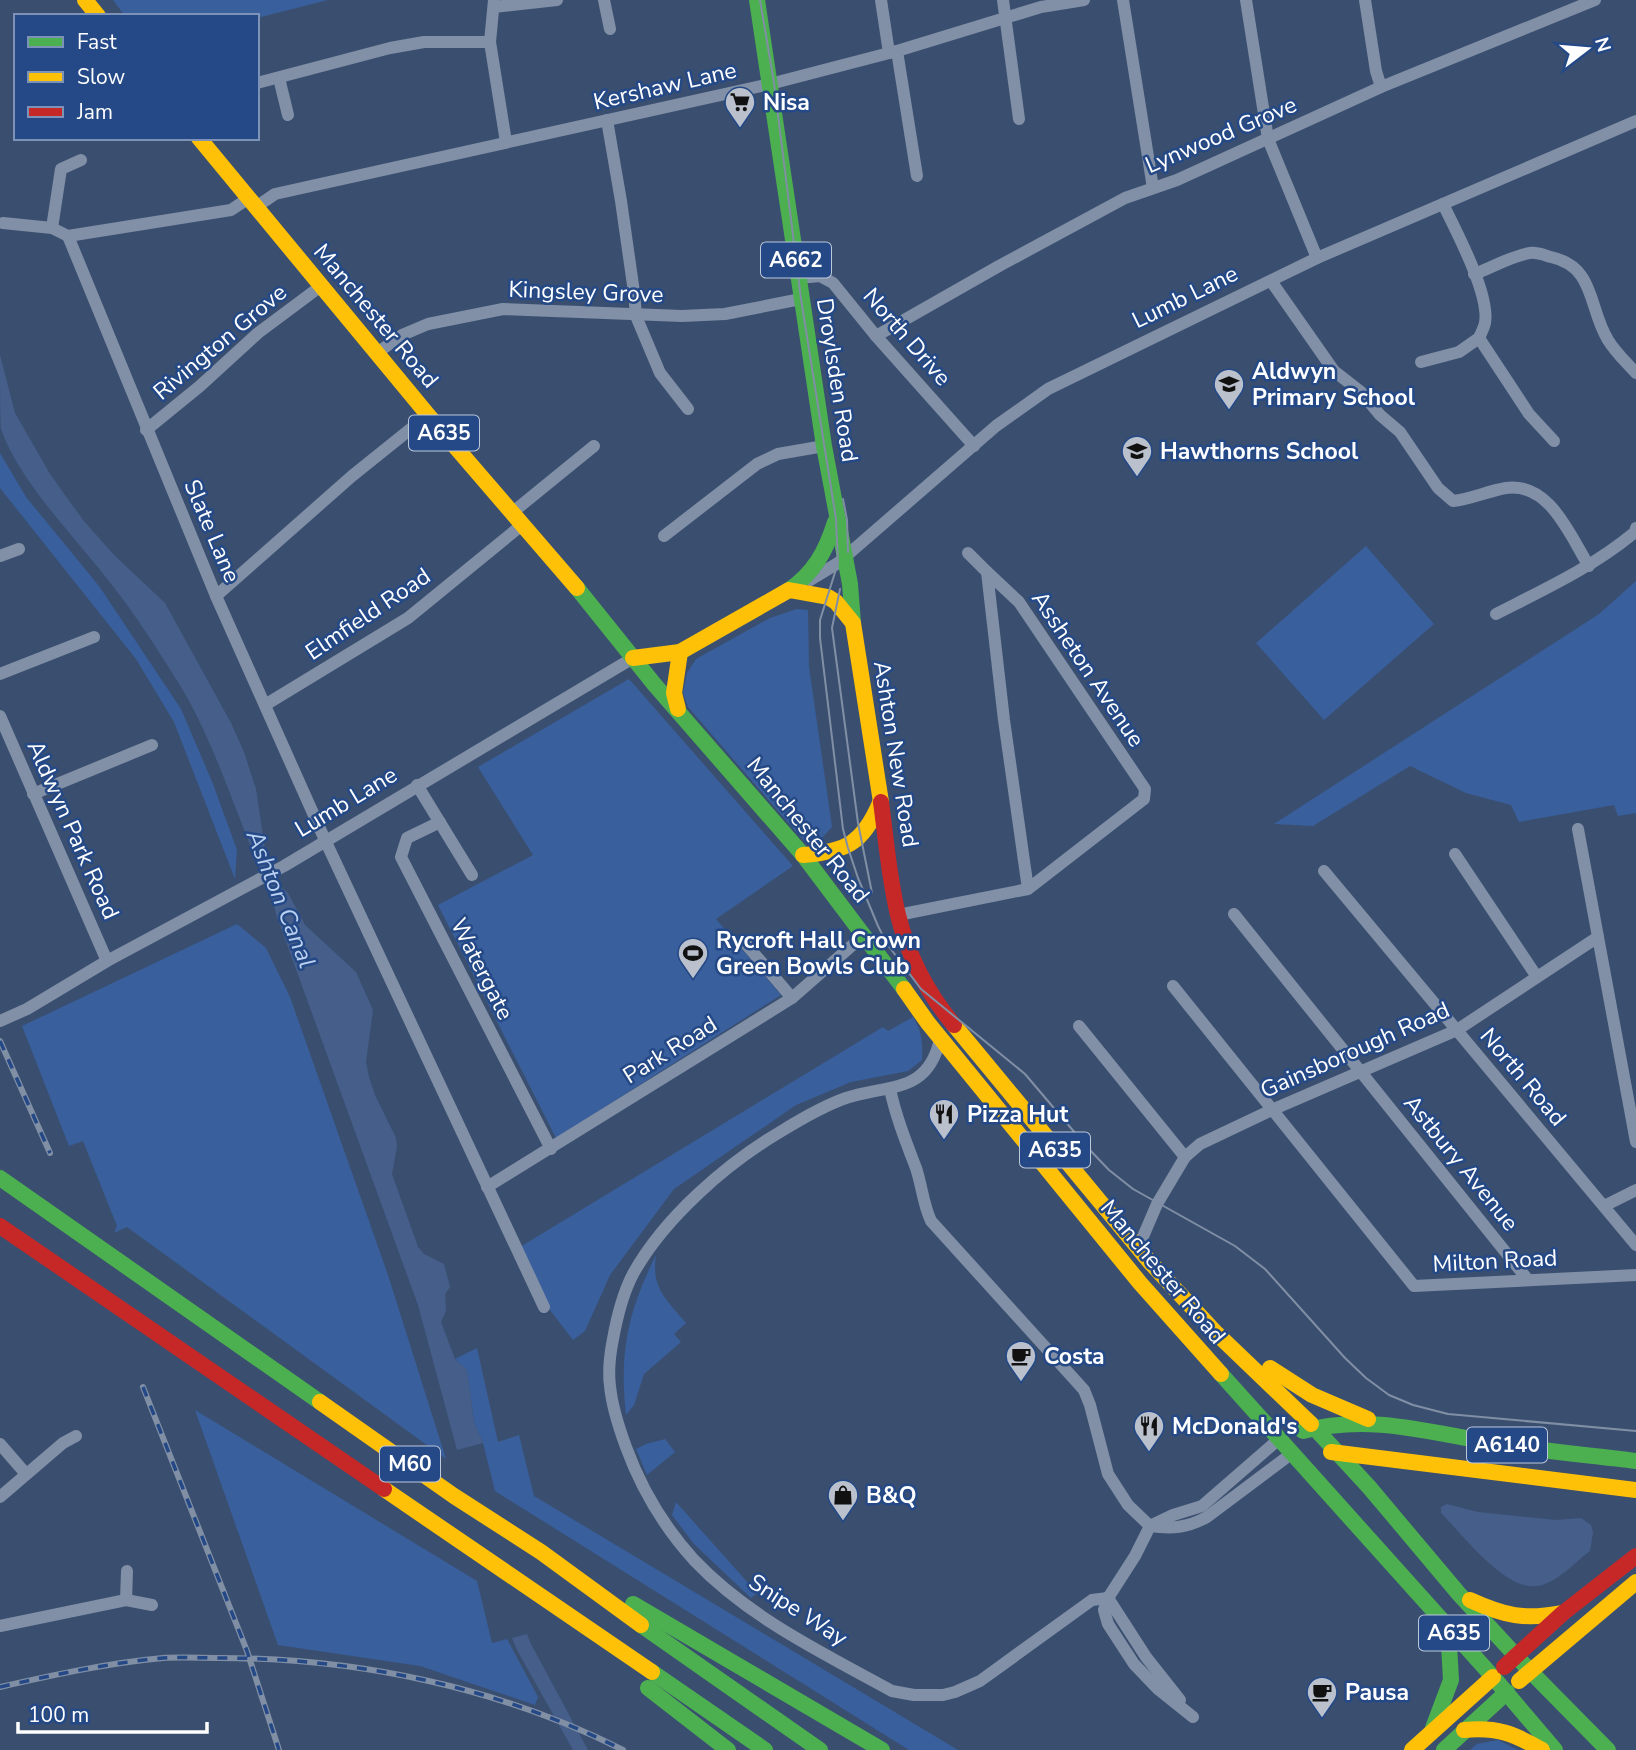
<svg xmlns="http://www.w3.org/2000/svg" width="1636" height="1750" viewBox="0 0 1636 1750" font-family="'Nunito Sans',sans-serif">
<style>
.green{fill:#395f9c}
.water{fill:#455e8a}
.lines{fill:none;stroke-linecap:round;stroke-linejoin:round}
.street{stroke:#8190a6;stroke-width:12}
.fast{stroke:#4caf50;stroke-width:16}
.slow{stroke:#ffc107;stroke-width:16}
.jam{stroke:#c62828;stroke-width:16}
.tram{stroke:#818fa5;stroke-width:2}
.rail-casing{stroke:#818fa5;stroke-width:6}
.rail{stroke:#244986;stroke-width:3.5;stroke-dasharray:10;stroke-linecap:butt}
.labels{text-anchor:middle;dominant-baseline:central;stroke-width:5;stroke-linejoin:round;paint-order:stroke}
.shield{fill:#244986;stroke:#bdc8db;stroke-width:2}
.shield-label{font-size:21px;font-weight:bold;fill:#fff}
.street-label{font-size:23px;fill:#fff;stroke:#244986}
.poi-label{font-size:23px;font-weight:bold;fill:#fff;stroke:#244986;text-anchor:start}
.water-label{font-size:24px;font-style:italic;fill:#bad0f0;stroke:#244986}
</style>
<rect width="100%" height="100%" fill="#3a4f70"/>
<g class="green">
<polygon points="113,0 328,0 257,18 257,16 125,16"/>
<polygon points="0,453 26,497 99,586 181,709 213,784 237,850 235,879 174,722 136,659 0,488"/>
<polygon points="1366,546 1434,624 1324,720 1256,643"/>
<polygon points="1636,581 1636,813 1618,816 1614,805 1519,822 1511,805 1466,793 1410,766 1313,826 1274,824 1599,614"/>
<polygon points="797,609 808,610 809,667 832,827 821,839 805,842 688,707 683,693 687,673 696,659 770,618"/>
<polygon points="629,679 793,866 716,919 781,995 556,1138 438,905 533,855 478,767"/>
<polygon points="237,924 266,948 290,997 388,1275 446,1459 127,1227 114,1233 117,1226 83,1141 69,1146 22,1026"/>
<path d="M913 1017C922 1031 923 1043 922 1060L908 1071 851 1082 796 1105 674 1189 610 1275 585 1331 573 1340 550 1310 520 1247 883 1027 888 1031Z"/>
<path d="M656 1255C651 1288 666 1299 686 1323L674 1334 681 1342 644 1374 634 1405 626 1415C619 1352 628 1311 656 1255Z"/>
<polygon points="477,1348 498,1442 519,1435 534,1496 958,1750 909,1750 495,1491 483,1443 474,1422 467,1370 455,1359"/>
<polygon points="195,1410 477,1581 492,1643 507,1639 538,1697 535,1705 420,1666 278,1645"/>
<polygon points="665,1439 675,1452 647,1475 636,1449 646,1444"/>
<polygon points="676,1502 757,1593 751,1598 694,1544 672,1515"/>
<polygon points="1498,1740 1518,1750 1470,1750 1477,1744"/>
</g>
<g class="water">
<path d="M0 355 15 413 50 474 83 520 114 555 165 603 231 723 244 752 256 789 266 856 281 887 288 893 305 925 356 972 373 1010 366 1062 369 1077 375 1095 396 1138 397 1147 392 1174 418 1247 424 1254 444 1264 450 1287 445 1294 446 1311 441 1322 455 1359 467 1370 474 1422 483 1443 457 1450 418 1305 277 917C269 887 256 861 245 832 225 781 207 729 178 682 157 649 136 615 112 585 78 540 19 482 1 429 0 414 0 373 0 355Z"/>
<path d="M1447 1504 1478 1512 1556 1520 1581 1518 1591 1525 1593 1533 1590 1551C1575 1562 1556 1584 1537 1586 1505 1591 1462 1534 1441 1513V1507Z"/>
<polygon points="527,1634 531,1644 588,1750 573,1750 517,1650 512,1638"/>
</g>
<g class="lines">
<g class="street">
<polyline points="494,0 490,42 506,142"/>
<polyline points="604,0 610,29"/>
<polyline points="881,0 889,53"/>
<polyline points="1003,0 1019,119"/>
<polyline points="1123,0 1153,188"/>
<polyline points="1246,0 1268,139 1317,258"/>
<polyline points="1365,0 1376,71 1381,87"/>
<polyline points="494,7 557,0"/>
<polyline points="897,51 917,176"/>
<polyline points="279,78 288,115"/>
<polyline points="257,83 390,48 424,42 490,42"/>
<polyline points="607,120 621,201 634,292 636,316 660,373 688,409"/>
<path d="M1443 204C1456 231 1490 294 1485 323 1484 328 1481 333 1479 338L1529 414 1554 441"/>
<polyline points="256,207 275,194 770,84 897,51 1041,7 1084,0"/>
<polyline points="3,223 52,228 68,236 231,210 249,198"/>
<polyline points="52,228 61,169 81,160"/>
<polyline points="68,236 216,596 325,840 544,1307"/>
<path d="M1474 274C1492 268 1510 256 1530 253 1536 252 1544 255 1551 257 1596 267 1588 308 1608 340 1615 352 1627 363 1636 373"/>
<polyline points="798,278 820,276 833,283 876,336 974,446"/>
<path d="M1271 281 1334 371 1361 392 1380 415 1400 432 1438 488 1453 501C1471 499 1488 491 1506 488 1550 482 1570 536 1589 566"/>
<polyline points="876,336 999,266 1125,198 1177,180 1381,87 1595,0"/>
<polyline points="377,353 402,335 428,324 503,309 682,316 725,314 801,299"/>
<polyline points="1421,362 1459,352 1479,338"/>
<polyline points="146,430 200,386 258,333 321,286"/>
<polyline points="513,512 594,446"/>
<polyline points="664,536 757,464 778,454 824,446"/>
<polyline points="968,553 987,572"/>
<polyline points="0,556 19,549"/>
<polyline points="810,580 838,563 996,426 1048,389 1317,258 1636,121"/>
<polyline points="216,596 352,476 428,415"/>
<path d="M1496 614C1545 589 1593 567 1635 532L1636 528"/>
<polyline points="0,674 94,637"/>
<polyline points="265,705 408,618 523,524"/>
<polyline points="0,716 107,961"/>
<polyline points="417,785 472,875"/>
<polyline points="33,794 152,745"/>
<polyline points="440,822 407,838 401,857 551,1149"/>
<polyline points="1578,829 1636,1142"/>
<polyline points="1455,854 1537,977"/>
<polyline points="1324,871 1636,1245"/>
<polyline points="1234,914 1528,1280"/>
<polyline points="898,915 1028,889 1144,799 1145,789 1019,602 987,572 1004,720 1028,889"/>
<polyline points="746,944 792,998"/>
<polyline points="1173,986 1414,1286 1636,1275"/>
<polyline points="0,1021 27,1009 107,961 284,866 633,658"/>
<polyline points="1079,1026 1185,1157"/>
<path d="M940 1039C928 1094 889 1084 846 1098 823 1106 801 1119 780 1132 726 1164 664 1218 633 1274 623 1293 617 1317 613 1339 610 1354 608 1371 610 1386 612 1407 619 1428 626 1447 641 1488 665 1528 694 1560 749 1618 823 1653 892 1691L914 1695H943L955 1692 980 1681 1092 1600 1108 1598"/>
<path d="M890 1089C896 1117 906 1142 916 1168 922 1186 923 1204 931 1221L1084 1390 1090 1405 1108 1474 1128 1505 1150 1526"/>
<polyline points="487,1187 792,998 864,935"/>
<polyline points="1604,1206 1636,1190"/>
<polyline points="1140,1250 1142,1239 1157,1204 1185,1157 1200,1144 1274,1109 1457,1030 1598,937"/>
<polyline points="0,1444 26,1474"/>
<polyline points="0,1497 63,1443 76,1436"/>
<path d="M1150 1526C1172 1529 1187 1528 1207 1517L1291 1454"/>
<polyline points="1108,1598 1146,1657 1180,1700"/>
<polyline points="126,1600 127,1571"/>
<polyline points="0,1626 126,1600 152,1605"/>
<polyline points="1193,1717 1158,1689 1134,1664 1108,1624 1104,1610 1108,1598 1135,1556 1150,1526 1173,1515 1202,1506 1279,1439"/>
</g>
<g class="fast">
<polyline points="757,0 824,446 850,584 853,623"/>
<polyline points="577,588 654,684 803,855 904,989"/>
<path d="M789 590C814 573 826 551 835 522"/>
<polyline points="0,1178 320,1402"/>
<polyline points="1221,1374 1493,1677 1555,1750"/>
<polyline points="1311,1424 1369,1487 1459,1594 1530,1671 1608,1750"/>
<path d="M1303 1431C1370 1414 1427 1432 1493 1443 1540 1451 1588 1455 1636 1461"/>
<polyline points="633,1604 882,1750"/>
<polyline points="641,1625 820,1750"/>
<polyline points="652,1672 765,1750"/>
<polyline points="648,1688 728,1750"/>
<polyline points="1433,1728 1451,1680 1448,1627"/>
<polyline points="1444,1750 1507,1692"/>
</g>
<g class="slow">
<polyline points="85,0 98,16"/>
<polyline points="199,138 428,415 577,588"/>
<polyline points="633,658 680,652 789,590 828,597 836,602 853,623 881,802"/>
<polyline points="678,709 674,693 680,652"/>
<path d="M803 855C846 852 863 843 880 803"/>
<polyline points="904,989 928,1023 1140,1283 1221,1374"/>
<polyline points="954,1025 1149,1261 1215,1332 1311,1424"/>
<polyline points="1270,1368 1312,1395 1368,1419"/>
<polyline points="320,1402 454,1496 541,1552 641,1625"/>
<polyline points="1331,1452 1636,1490"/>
<polyline points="384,1489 652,1672"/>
<path d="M1470 1600C1505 1616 1524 1620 1562 1613"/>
<polyline points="1519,1681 1636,1582"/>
<path d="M1464 1730C1497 1727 1513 1733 1542 1750"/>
<polyline points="1412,1750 1493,1677"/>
</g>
<g class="jam">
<path d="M881 802C886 839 889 878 898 915 908 955 928 994 954 1025"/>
<polyline points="0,1226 384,1489"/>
<polyline points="1504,1667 1563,1613 1636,1556"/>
</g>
<g class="tram">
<polyline points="760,0 774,83 801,299 836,519 838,563 820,620 820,638 843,829 848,848 858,878 878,926 887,944 921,989 1025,1074 1087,1147 1109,1170 1133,1189 1235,1246 1265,1269 1345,1358 1366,1378 1389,1395 1413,1405 1448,1414 1636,1431"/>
<polyline points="843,499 847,520 848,552"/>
<polyline points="840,589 832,628 858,823 872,893"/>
</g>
<g class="rail-casing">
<g id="rail">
<polyline points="0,1041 50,1153"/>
<polyline points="143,1387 247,1651 279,1750"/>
<path d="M0 1687C53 1675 108 1663 163 1658 182 1657 202 1658 221 1658 358 1658 501 1688 623 1750"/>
</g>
</g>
<use href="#rail" class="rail"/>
</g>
<defs>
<g id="supermarket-pin" transform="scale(1.575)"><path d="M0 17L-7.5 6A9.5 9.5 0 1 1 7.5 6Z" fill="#bac1cd" stroke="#244986"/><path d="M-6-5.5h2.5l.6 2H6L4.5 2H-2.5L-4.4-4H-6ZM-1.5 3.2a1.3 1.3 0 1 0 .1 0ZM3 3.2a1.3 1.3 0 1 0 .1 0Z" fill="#111"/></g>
<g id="school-pin" transform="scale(1.575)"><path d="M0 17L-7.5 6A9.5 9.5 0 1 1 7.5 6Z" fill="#bac1cd" stroke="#244986"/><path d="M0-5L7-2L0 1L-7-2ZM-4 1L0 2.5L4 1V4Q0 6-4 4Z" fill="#111"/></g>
<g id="stadium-pin" transform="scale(1.575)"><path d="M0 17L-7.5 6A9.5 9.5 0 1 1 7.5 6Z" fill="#bac1cd" stroke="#244986"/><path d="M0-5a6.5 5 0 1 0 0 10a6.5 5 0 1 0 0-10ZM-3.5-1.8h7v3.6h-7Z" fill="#111"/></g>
<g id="restaurant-pin" transform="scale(1.575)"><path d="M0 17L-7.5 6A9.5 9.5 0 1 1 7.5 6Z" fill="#bac1cd" stroke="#244986"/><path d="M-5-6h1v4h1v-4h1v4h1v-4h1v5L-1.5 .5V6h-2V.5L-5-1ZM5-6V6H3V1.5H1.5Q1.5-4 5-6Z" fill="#111"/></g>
<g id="cafe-pin" transform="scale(1.575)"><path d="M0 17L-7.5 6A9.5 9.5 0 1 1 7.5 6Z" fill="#bac1cd" stroke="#244986"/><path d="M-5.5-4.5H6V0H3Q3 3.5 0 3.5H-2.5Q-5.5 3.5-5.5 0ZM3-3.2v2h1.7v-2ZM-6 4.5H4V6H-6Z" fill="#111"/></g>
<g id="shop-pin" transform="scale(1.575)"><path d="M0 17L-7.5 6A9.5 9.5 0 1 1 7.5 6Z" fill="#bac1cd" stroke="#244986"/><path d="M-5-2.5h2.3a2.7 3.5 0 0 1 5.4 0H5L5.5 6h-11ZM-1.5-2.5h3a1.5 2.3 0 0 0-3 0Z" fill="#111"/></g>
</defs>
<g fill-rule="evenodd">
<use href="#supermarket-pin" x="740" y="102"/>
<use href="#school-pin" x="1229" y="384"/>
<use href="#school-pin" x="1137" y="451"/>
<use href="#stadium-pin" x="693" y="953"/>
<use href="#restaurant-pin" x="944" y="1114"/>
<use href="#cafe-pin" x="1021" y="1356"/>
<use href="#restaurant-pin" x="1149" y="1426"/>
<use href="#shop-pin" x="843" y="1495"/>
<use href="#cafe-pin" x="1322" y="1692"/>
</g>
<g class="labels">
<g class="shield">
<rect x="761" y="242.5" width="70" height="35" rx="5"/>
<rect x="409" y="415.5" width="70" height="35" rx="5"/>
<rect x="1020" y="1132.5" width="70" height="35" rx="5"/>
<rect x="1467" y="1427.5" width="80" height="35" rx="5"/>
<rect x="380" y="1446.5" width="60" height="35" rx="5"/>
<rect x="1419" y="1615.5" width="70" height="35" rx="5"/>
</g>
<g class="shield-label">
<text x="796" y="260">A662</text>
<text x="444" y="433">A635</text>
<text x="1055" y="1150">A635</text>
<text x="1507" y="1445">A6140</text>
<text x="410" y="1464">M60</text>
<text x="1454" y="1633">A635</text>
</g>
<g class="street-label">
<text transform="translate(665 86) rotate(-13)">Kershaw Lane</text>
<text transform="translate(1221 135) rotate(-23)">Lynwood Grove</text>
<text transform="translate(586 292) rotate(2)">Kingsley Grove</text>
<text transform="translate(1185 297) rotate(-26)">Lumb Lane</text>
<text transform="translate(376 316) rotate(50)">Manchester Road</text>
<text transform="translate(907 337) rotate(49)">North Drive</text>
<text transform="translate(220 342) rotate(-40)">Rivington Grove</text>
<text transform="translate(837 380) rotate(81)">Droylsden Road</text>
<text transform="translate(212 531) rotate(67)">Slate Lane</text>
<text transform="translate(368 614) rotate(-34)">Elmfield Road</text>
<text transform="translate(1088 669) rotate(56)">Assheton Avenue</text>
<text transform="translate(896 754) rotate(81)">Ashton New Road</text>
<text transform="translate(346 802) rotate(-31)">Lumb Lane</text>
<text transform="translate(73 830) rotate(66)">Aldwyn Park Road</text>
<text transform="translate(808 830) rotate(51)">Manchester Road</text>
<text transform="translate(482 969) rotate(63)">Watergate</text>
<text transform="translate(670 1050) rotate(-32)">Park Road</text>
<text transform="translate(1355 1050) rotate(-24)">Gainsborough Road</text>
<text transform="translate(1523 1077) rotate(50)">North Road</text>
<text transform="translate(1461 1163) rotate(51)">Astbury Avenue</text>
<text transform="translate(1495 1261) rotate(-3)">Milton Road</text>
<text transform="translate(1163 1272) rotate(50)">Manchester Road</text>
<text transform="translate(798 1610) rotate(33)">Snipe Way</text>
</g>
<g class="poi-label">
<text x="763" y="102">Nisa</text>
<text x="1252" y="371">Aldwyn<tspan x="1252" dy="26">Primary School</tspan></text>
<text x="1160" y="451">Hawthorns School</text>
<text x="716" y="940">Rycroft Hall Crown<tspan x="716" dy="26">Green Bowls Club</tspan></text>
<text x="967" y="1114">Pizza Hut</text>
<text x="1044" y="1356">Costa</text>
<text x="1172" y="1426">McDonald's</text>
<text x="866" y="1495">B&amp;Q</text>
<text x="1345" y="1692">Pausa</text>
</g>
<g class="water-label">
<text transform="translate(281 899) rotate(68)">Ashton Canal</text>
</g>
</g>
<rect x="14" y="14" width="245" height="126" fill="#244986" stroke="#7c92b6" stroke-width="2"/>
<rect x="28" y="37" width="35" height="10" fill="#4caf50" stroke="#7c92b6" stroke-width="2"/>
<text x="77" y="49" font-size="21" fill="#ffffff">Fast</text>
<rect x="28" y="72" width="35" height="10" fill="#ffc107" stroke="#7c92b6" stroke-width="2"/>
<text x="77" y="84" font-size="21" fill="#ffffff">Slow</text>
<rect x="28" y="107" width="35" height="10" fill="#c62828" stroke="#7c92b6" stroke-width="2"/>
<text x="77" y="119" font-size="21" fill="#ffffff">Jam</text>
<g transform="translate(1587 49) rotate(74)" stroke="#244986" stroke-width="5" paint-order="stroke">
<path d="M0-5L12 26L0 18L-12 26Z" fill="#ffffff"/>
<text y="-10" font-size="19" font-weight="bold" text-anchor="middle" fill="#ffffff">N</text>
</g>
<path d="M18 1722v10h189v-10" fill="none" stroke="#ffffff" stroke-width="3.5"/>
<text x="28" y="1722" font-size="21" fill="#ffffff" stroke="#244986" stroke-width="5" paint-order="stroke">100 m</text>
</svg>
